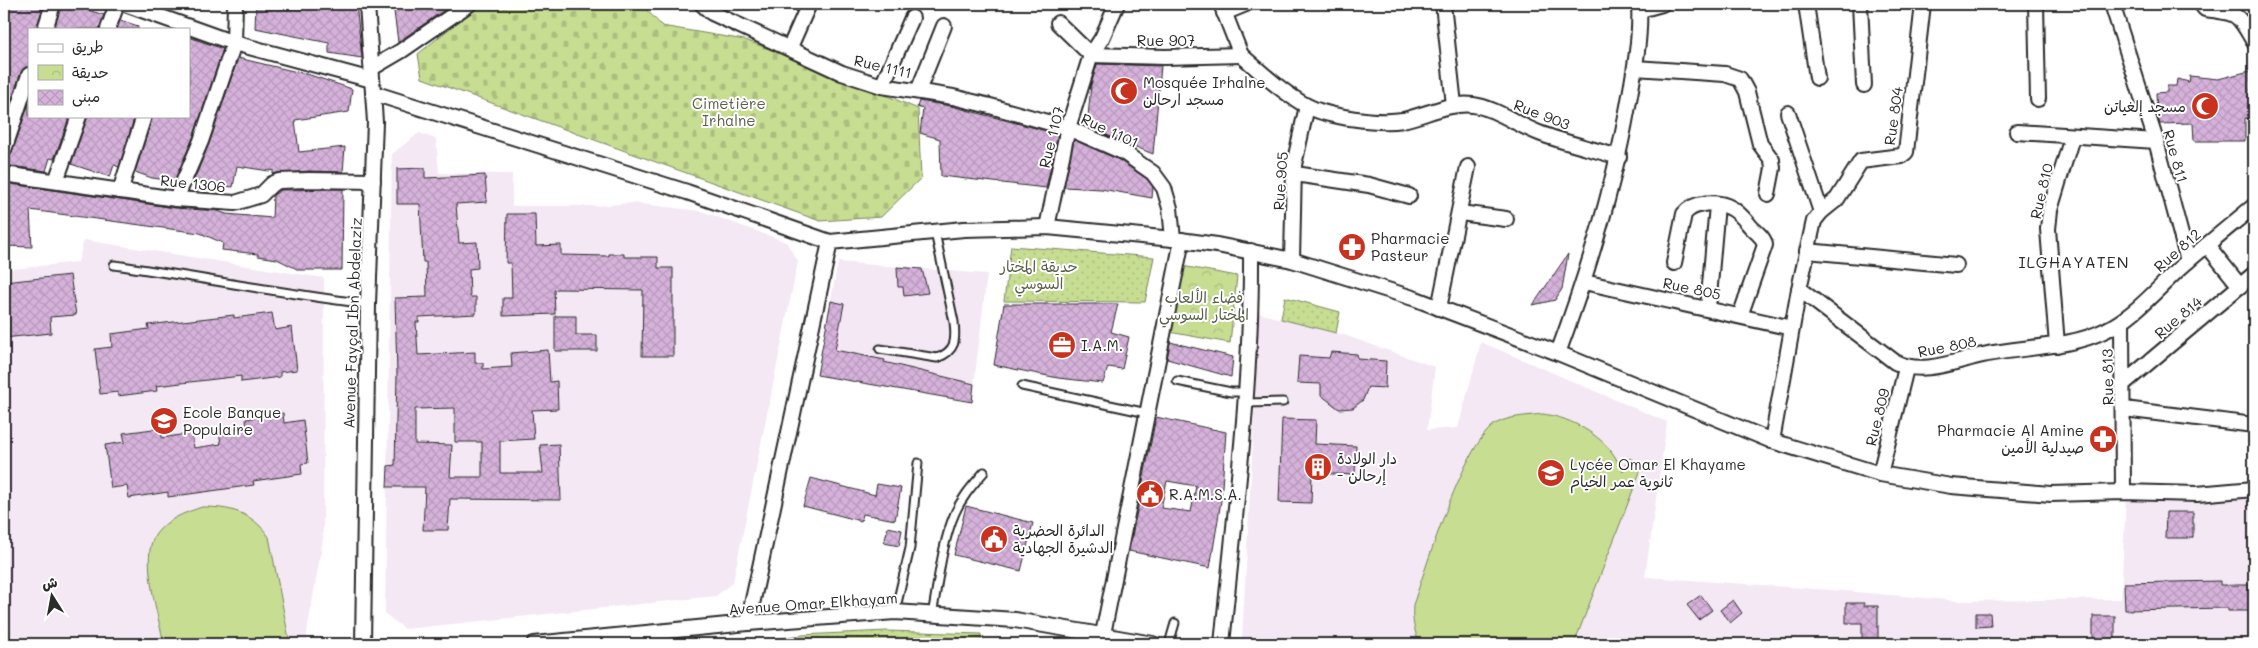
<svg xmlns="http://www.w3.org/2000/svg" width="2258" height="648" viewBox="0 0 2258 648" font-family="Mali,'Playpen Sans Arabic',sans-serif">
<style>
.built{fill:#f3e8f4}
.cemetery{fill:url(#cemetery-stones);stroke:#79845e}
.park{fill:url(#park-crowns);stroke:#79845e}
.garden{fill:url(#garden-dots);stroke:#79845e}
.pitch{fill:#c7dd92;stroke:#79845e}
.building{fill:url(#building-cross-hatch);stroke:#2b2b2b;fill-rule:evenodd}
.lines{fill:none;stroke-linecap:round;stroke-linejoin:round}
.service-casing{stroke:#2b2b2b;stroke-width:11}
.minor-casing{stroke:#2b2b2b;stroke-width:18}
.service{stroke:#fff;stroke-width:7}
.minor{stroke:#fff;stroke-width:14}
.labels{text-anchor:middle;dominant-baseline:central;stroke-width:4;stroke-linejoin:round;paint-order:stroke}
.street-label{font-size:15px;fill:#2b2b2b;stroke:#fff}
.poi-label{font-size:15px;fill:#2b2b2b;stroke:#fff;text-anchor:start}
.park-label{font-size:15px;fill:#5a604a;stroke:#fff}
.neighbourhood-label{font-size:16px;letter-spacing:1px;fill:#2b2b2b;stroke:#fff}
</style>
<defs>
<pattern id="cemetery-stones" width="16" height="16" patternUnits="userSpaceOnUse" patternTransform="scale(1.25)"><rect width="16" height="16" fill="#c7dd92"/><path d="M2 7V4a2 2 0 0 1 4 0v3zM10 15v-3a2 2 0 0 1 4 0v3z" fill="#abbe7e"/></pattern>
<pattern id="park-crowns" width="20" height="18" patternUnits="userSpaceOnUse" patternTransform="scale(1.25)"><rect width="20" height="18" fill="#c7dd92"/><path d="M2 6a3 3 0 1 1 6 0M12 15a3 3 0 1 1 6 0" fill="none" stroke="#abbe7e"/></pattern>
<pattern id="garden-dots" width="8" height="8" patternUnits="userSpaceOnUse" patternTransform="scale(1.25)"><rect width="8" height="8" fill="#c7dd92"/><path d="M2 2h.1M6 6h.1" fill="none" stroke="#abbe7e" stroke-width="1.8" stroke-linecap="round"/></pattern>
<pattern id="building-cross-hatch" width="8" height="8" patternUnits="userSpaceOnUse" patternTransform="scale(1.25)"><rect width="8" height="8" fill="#d6b2db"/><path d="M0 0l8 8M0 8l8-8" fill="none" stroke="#b899bc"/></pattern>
</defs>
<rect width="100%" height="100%" fill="#fff"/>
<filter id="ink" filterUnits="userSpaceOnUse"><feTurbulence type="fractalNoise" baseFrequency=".02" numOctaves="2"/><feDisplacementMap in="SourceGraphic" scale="10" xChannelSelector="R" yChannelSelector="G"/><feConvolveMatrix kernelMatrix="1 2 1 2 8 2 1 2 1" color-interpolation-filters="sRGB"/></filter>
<g filter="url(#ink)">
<g class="built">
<polygon points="419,133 436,139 439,173 512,174 512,206 596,206 632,203 701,211 786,242 798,261 733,582 716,596 405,629 385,614 392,154"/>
<polygon points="84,240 324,278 323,539 307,632 307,644 4,644 4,270 78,262"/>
<polygon points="838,262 987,274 972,402 817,375"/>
<polygon points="1258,313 1344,335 1435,367 1427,430 1458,428 1481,342 1667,422 1645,577 1845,591 1958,601 2121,599 2126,496 2254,495 2254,644 1369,644 1242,640 1255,402"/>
</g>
<polygon class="cemetery" points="480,4 632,4 643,6 662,26 745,40 841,76 918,109 921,178 881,217 820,221 422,78 418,54"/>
<polygon class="park" points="1182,266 1237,276 1230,343 1169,332"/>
<g class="garden">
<polygon points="1011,246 1154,257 1145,302 1004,301"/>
<polygon points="1285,297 1340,312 1336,333 1281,319"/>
<polygon points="887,631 981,634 981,644 753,644 754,642 801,635"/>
</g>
<g class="pitch">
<path d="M1542 414C1566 416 1596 432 1611 451 1616 457 1619 465 1623 472L1629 458 1643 464 1574 644H1420C1414 631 1412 620 1413 605 1426 568 1465 439 1497 423 1510 416 1528 416 1542 414Z"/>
<path d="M202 507C230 507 252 512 269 537L290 644H164C159 618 139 556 156 534 167 519 184 513 202 507Z"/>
</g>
<g class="building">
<polygon points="7,4 44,4 36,29 29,29 29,66 24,68 21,72 4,123 4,14"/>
<polygon points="62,4 69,4 104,15 99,29 54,29"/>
<polygon points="256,4 356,4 362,58 329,53 329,43 255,28"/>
<polygon points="393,4 453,4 398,42"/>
<polygon points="120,20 138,26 138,29 117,29"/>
<polygon points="189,37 223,49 193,138 174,181 152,178 135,172 153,116 189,116"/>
<polygon points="238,58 310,75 352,89 349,112 295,120 299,152 345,147 343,172 309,171 273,174 273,170 269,171 237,166 233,187 193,182 209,144"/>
<polygon points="1097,64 1161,66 1153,154 1087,127 1091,85"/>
<polygon points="2250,71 2254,94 2254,119 2245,118 2245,141 2194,141 2193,123 2160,124 2157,115 2156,93 2167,92 2167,86 2176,86 2177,79 2189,82 2190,76 2218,79"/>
<polygon points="919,101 951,106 1058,134 1046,188 941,176 940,139 920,133 923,109 917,107"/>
<polygon points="29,103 29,116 70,116 54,159 50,158 46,171 4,165 4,159 9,157 12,153"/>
<polygon points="88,116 135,116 119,167 114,165 110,177 71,164"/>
<polygon points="1074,140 1119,160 1147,179 1153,187 1152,198 1101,189 1064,187"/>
<path d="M425 168V178L485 175 487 202 456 204 459 243 477 242 478 268 469 269 470 297H476V314L419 317V322H416L418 355 475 352V363H483V369L512 367 511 353 548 350 550 382 557 381 558 409 532 410 534 439 500 441V473H543L540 445 559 444 561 500 450 499 448 530H423L425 487H387L388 466 395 465 397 374 395 298 427 297 426 262H423L420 204H397V169ZM455 408V442H482V477H450L452 445 415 444V409Z"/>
<polygon points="4,183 175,208 218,211 226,214 272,218 273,195 281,190 343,189 342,270 299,270 277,259 258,256 258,254 222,250 223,243 200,233 30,210 32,247 4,246"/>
<polygon points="507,214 535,214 536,246 561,245 561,255 609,256 609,254 624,254 624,257 658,257 658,268 673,268 673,356 642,356 643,290 558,289 554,290 555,314 503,316 503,298 512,298 511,263 506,263"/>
<polygon points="1568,254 1562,289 1555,300 1533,305"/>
<polygon points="897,267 922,269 928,293 904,296 903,287 898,287"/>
<polygon points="70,275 76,315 50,317 51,333 4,338 4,282"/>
<polygon points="831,301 844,304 835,350 885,360 884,362 974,384 972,402 817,375"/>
<polygon points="1004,304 1118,304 1111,332 1129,337 1122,369 1108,367 1103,383 1058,378 994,365"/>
<polygon points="272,313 275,330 292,327 297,370 280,372 280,377 241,382 241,376 156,386 157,391 118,396 118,392 100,394 95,349 112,347 111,334 149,329 148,325 234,315 234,318"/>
<polygon points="555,316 576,316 576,335 597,335 597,351 555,351"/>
<polygon points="1170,342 1233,357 1231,377 1167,359"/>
<polygon points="1331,352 1357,354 1358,359 1386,361 1385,388 1368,387 1363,400 1353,408 1339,409 1321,395 1321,384 1297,383 1299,356 1329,358"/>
<polygon points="283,413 284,423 303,420 308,463 301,464 302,474 253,481 254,485 168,497 168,492 129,498 127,486 111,488 105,445 125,442 123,433 161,428 162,438 192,433 194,448 221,444 219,431 247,427 246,419"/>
<path d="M1156 417 1226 432 1221 501 1210 568 1129 551ZM1167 481 1196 486 1191 512 1161 508Z"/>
<polygon points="1282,419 1316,420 1315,444 1356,446 1355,475 1312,473 1311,503 1279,502"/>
<polygon points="811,478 875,495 877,484 901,488 895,520 863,514 861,521 803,506"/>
<polygon points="966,506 1033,523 1021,571 954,555"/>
<polygon points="2166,512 2193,512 2193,538 2165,538"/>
<polygon points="888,527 902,530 899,546 884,543"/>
<polygon points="2220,581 2220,585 2254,585 2254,611 2228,611 2228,608 2125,610 2124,583"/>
<polygon points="1701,595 1712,610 1699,620 1687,605"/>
<polygon points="1733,600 1742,613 1730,623 1720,610"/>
<polygon points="1846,603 1864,603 1864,606 1878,606 1878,644 1862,644 1862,623 1846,623"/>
<polygon points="1976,613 1990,613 1991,626 1976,627"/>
<rect x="2093" y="616" width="22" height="28"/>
</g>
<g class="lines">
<g class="service-casing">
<g id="service">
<path d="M114 265C199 277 283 294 368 304"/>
<path d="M880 349 937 358C956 351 956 340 954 322L935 232"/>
<polyline points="1177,381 1231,392 1246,392"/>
<polyline points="1022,386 1147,413"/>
<polyline points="1246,403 1283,402"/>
<polyline points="895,612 910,548 918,463"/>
<path d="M932 615C938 584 942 542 955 513 962 497 973 485 984 472"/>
<polyline points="1169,644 1175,623"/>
</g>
</g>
<g class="minor-casing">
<g id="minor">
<polyline points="125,4 234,43 372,80"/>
<polyline points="702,4 712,13 842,73 882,86 953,97 990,106 1068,128 1123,152 1153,173 1164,188 1170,208 1173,239"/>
<polyline points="1221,4 1241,55"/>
<polyline points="1443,4 1454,105"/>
<polyline points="1806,4 1817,78"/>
<polyline points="1860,4 1864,85"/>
<polyline points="2036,4 2038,99"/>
<polyline points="2112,4 2156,141 2188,261"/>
<path d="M2201 4 2205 9C2239 13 2237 13 2254 42"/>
<polyline points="1640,10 1662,4"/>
<polyline points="1224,13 1246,4"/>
<polyline points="1058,23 1091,55"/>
<polyline points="45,29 53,4"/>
<polyline points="108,29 117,4"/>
<polyline points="790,47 809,4"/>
<polyline points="1091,55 1165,57 1241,55"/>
<path d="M1241 55C1261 72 1283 93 1307 106 1328 117 1379 124 1403 120 1426 115 1449 102 1473 105 1496 108 1517 125 1539 133 1565 143 1593 149 1619 157"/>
<polyline points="372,68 401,51 469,4"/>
<polyline points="1635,68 1725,74 1740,79 1747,92 1760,144 1772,160 1773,168 1768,194"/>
<polyline points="882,86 912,18"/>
<polyline points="918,91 944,26"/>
<polyline points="373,93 687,192 830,242 964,229 1047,227 1173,239 1217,245 1292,260 1416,299 1558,353 1772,441 1880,474 1951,486 2051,494 2123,492 2197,494 2254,489"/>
<polyline points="1788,113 1821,212"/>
<polyline points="2017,132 2156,141"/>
<polyline points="4,150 29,75"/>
<polyline points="4,174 176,199 235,203 261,195 272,184 279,181 309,180 373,181"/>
<polyline points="1295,174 1369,185 1409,196"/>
<polyline points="56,181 79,116"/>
<polyline points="120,191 144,116"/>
<polyline points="176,199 201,141 234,43 235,4"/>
<polyline points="1460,213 1506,219"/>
<polyline points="1047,227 1068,128 1091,55 1102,38 1117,4"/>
<polyline points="2207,245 2240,286"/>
<polyline points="1807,251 1956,265"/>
<polyline points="1292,260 1294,165 1307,106"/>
<path d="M1674 263 1684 214C1693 202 1718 200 1731 208 1739 212 1745 220 1751 227 1756 232 1764 237 1765 245L1740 316"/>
<polyline points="1584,282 1792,328"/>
<path d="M1799 289 1895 362C1922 376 1955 361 1983 355 2023 346 2068 349 2106 330 2134 317 2158 288 2181 267 2205 246 2230 226 2254 206"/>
<polyline points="1439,308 1468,167"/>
<polyline points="1708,308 1717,205"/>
<polyline points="2122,321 2123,492"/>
<polyline points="2057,345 2048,229 2050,210 2072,137"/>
<path d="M1558 353C1588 272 1613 191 1628 106 1634 73 1641 38 1639 4"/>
<polyline points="2123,384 2254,274"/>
<polyline points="2124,409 2254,425"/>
<polyline points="1772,441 1799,289 1814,221 1821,212 1837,199 1861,161 1901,156 1906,152 1923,4"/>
<polyline points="1880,474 1906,368"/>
<polyline points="748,623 830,242"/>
<polyline points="1103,634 1182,240"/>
<polyline points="363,644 368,304 375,122 367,4"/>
<polyline points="534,644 748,623 895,612 1015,620 1153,644"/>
<path d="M1222 644C1235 513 1252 382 1251 251"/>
</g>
</g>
<use href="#service" class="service"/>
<use href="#minor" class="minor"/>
</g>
</g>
<defs>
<g id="mosque-disc" transform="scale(1.4375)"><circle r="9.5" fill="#c8321e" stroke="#fff"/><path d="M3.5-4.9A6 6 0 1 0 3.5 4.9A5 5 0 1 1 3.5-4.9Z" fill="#fff"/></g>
<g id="pharmacy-disc" transform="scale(1.4375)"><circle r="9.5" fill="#c8321e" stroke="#fff"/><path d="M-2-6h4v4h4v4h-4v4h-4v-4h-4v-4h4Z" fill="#fff"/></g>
<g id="office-disc" transform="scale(1.4375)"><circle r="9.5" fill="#c8321e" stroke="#fff"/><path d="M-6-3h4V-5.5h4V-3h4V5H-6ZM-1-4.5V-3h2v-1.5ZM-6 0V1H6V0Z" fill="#fff"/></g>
<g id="school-disc" transform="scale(1.4375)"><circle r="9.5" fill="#c8321e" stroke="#fff"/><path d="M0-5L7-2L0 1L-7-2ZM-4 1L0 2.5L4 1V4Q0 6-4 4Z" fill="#fff"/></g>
<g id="building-disc" transform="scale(1.4375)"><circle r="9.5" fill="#c8321e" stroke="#fff"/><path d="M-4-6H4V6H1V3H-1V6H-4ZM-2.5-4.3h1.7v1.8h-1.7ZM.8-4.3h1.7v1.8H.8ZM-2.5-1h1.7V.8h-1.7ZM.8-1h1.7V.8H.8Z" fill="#fff"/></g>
<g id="civic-disc" transform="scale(1.4375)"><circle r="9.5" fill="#c8321e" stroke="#fff"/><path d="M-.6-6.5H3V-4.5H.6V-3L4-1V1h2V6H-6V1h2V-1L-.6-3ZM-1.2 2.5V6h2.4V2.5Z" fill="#fff"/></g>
</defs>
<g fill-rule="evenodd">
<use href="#mosque-disc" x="1124" y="91"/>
<use href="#mosque-disc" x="2205" y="106"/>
<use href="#pharmacy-disc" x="1352" y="247"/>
<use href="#office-disc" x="1062" y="345"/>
<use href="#school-disc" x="164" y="421"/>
<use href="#pharmacy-disc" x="2103" y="439"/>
<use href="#building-disc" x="1318" y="467"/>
<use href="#school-disc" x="1551" y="473"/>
<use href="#civic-disc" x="1150" y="494"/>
<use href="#civic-disc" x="994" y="539"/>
</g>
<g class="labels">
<g class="street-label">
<text x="1166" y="40">Rue 907</text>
<text transform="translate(883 66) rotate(13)">Rue 1111</text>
<text transform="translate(1542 114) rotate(21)">Rue 903</text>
<text transform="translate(1893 116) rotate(-82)">Rue 804</text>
<text transform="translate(1110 130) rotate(25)">Rue 1101</text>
<text transform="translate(1051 137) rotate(-76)">Rue 1107</text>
<text transform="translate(2176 156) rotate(74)">Rue 811</text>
<text transform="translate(1280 181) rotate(-86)">Rue 905</text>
<text transform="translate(193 183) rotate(6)">Rue 1306</text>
<text transform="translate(2041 191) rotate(-77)">Rue 810</text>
<text transform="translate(2177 250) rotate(-41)">Rue 812</text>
<text transform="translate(1692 288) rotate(12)">Rue 805</text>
<text transform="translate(2178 317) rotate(-40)">Rue 814</text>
<text transform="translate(352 323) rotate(-88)">Avenue Fayçal Ibn Abdelaziz</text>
<text transform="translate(1947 346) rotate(-11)">Rue 808</text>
<text transform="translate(2107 377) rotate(-91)">Rue 813</text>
<text transform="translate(1877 417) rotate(-76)">Rue 809</text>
<text transform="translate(813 603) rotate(-4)">Avenue Omar Elkhayam</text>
</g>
<g class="poi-label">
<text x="1143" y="82">Mosquée Irhalne<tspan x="1143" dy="17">مسجد ارحالن</tspan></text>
<text x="2186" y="106" text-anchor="end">مسجد إلغياتن</text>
<text x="1371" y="238">Pharmacie<tspan x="1371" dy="17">Pasteur</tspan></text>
<text x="1081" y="345">I.A.M.</text>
<text x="183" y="412">Ecole Banque<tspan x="183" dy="17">Populaire</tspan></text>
<text x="2084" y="430" text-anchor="end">Pharmacie Al Amine<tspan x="2084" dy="17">صيدلية الأمين</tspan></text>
<text x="1337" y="458">دار الولادة<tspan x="1337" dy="17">- إرحالن</tspan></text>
<text x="1570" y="464">Lycée Omar El Khayame<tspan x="1570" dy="17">ثانوية عمر الخيام</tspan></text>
<text x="1169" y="494">R.A.M.S.A.</text>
<text x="1013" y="530">الدائرة الحضرية<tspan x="1013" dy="17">الدشيرة الجهادية</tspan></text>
</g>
<g class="park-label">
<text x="729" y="103">Cimetière<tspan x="729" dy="17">Irhalne</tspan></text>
<text x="1039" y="266">حديقة المختار<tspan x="1039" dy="17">السوسي</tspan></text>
<text x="1204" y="297">فضاء الألعاب<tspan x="1204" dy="17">المختار السوسي</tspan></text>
</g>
<g class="neighbourhood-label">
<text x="2074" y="261">ILGHAYATEN</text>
</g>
</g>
<rect width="2258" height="648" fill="none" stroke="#fff" stroke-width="20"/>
<rect x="10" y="10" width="2238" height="628" fill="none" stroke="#2b2b2b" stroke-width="2" filter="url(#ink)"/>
<rect x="28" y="28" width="162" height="90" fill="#ffffff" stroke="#aaaaaa"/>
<rect x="38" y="44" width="25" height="8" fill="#ffffff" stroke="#aaaaaa"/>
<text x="72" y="52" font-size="15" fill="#2b2b2b">طريق</text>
<rect x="38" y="65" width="25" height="15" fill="url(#park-crowns)" stroke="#aaaaaa"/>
<text x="72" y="78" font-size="15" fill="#2b2b2b">حديقة</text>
<rect x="38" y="90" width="25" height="15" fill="url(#building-cross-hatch)" stroke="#aaaaaa"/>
<text x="72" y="102" font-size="15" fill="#2b2b2b">مبنى</text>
<g transform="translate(52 596) rotate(349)" stroke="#ffffff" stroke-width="4" paint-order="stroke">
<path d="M0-4L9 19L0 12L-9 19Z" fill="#2b2b2b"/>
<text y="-8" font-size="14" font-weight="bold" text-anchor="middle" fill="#2b2b2b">ش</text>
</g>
</svg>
